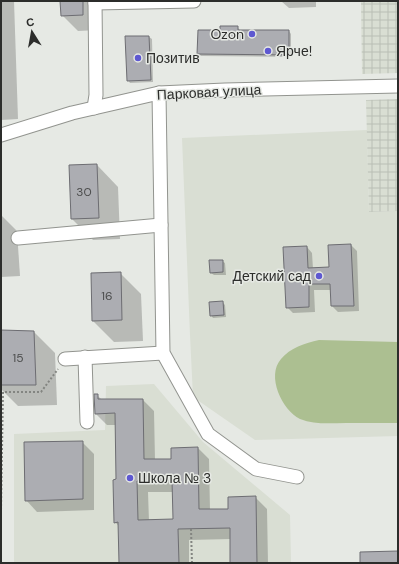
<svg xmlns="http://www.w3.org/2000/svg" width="399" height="564" viewBox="0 0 399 564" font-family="'DM Sans',sans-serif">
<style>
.built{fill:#d9ded3}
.industrial{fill:url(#industrial-grid)}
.grass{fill:#acbf91}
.shadow{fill:#0003;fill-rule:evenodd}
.building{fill:#acadb2;stroke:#6d6d72;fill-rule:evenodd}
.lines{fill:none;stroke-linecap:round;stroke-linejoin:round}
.minor-casing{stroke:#92948f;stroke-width:15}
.path{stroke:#838581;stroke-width:2;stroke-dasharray:2 2;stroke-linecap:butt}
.minor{stroke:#fff;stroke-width:13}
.poi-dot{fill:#5e58d1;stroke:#e6e9e4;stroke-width:1.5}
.labels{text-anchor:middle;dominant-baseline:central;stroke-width:3;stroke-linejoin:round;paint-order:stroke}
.number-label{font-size:12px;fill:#4c4d4d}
.poi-label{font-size:14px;fill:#2c2d2b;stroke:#e6e9e4;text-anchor:start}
.street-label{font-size:14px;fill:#2c2d2b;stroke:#e6e9e4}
</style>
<defs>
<pattern id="industrial-grid" width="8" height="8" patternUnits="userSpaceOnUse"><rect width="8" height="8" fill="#d9ded3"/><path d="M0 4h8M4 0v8" fill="none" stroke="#babfb5"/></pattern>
</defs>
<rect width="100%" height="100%" fill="#e6e9e4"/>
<g class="built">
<polygon points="367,130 369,212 398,211 398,436 255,440 193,397 190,335 182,138"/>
<polygon points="154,384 203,442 290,515 291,563 14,563 14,434 105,430 106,386"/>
</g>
<g class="industrial">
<polygon points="361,1 398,1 398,73 362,74"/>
<polygon points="398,99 398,211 369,212 366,100"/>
</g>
<path class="grass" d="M319 340 398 342V423C381 423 363 423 346 423 331 423 315 425 300 419 282 410 266 376 281 359 290 348 305 343 319 340Z"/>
<g class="shadow">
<polygon points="1,1 14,1 18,119 1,120"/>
<polygon points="61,1 97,1 98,30 78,31 62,15"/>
<polygon points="281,1 316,1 316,7 289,8"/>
<polygon points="237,27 240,30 289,31 291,34 291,57 201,56 198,53"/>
<polygon points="149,37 152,39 153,82 130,83 128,80"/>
<polygon points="97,165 118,187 120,239 93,240 72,219"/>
<polygon points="1,215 17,231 20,276 1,277"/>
<polygon points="351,245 357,251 359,311 338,312 332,306 331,290 314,290 315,312 293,313 287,307 307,247 312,253 313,269 330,268"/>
<polygon points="222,261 225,263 226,275 214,275 211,273"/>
<polygon points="120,273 141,294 143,341 114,342 93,321"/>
<polygon points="222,302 225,305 226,317 213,318 211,315"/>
<polygon points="1,331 34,332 55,353 57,405 18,406 1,389"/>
<path d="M97 395 102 400H143L154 411 155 460H172L198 448 209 459 210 510H229L255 497 267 509 268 563H231V539L189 540V563H120V527L115 522 117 480 116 425H107L96 414ZM148 492H173L174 520 149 521Z"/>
<polygon points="82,442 94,454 94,510 37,512 26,500"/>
</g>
<g class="building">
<polygon points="60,1 83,1 83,15 61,16"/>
<polygon points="220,26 238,26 238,30 289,30 289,55 197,54 198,30 220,30"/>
<polygon points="125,36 149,36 151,80 127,81"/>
<polygon points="97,164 99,218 71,219 69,165"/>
<polygon points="351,244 354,306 331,306 330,284 309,284 309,307 286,308 283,247 307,246 308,268 329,267 328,245"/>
<polygon points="209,260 223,260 223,272 210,273"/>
<polygon points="121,272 122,320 92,321 91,273"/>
<polygon points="223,301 224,315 210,316 209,302"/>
<polygon points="1,330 34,331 36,385 1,385"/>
<path d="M94 394H98V399H143L144 459H171V448L198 447 199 509H228V497L256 496 257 563H230V528L178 529 179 563H119L118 522 114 523 113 480 116 479 115 413 95 414ZM172 480 173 519 138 520 137 481Z"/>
<polygon points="83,441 83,499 25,501 24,442"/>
<polygon points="398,551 398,563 360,563 360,552"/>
</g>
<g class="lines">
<g class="minor-casing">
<g id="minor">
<polyline points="95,3 194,1"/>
<polyline points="159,93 163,353 208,434 256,469 297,477"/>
<polyline points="94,108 96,95 95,1"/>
<polyline points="1,135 72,113 159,93 225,90 398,86"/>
<polyline points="18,238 161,225"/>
<polyline points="85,357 87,422"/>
<polyline points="65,359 163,353"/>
</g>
</g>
<g class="path">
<polyline points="1,510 3,392 41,392 58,369"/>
<polyline points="191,529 192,563"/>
</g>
<use href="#minor" class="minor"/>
</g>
<g class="poi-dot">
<circle cx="252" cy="34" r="4"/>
<circle cx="268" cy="51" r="4"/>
<circle cx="138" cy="58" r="4"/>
<circle cx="319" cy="276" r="4"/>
<circle cx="130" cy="478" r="4"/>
</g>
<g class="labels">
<g class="number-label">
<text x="84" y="192">30</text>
<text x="107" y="296">16</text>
<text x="18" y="358">15</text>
</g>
<g class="poi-label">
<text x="244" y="34" text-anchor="end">Ozon</text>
<text x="276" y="51">Ярче!</text>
<text x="146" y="58">Позитив</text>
<text x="311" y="276" text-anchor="end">Детский сад</text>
<text x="138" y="478">Школа № 3</text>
</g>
<g class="street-label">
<text transform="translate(209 92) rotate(-3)">Парковая улица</text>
</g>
</g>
<rect width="399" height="564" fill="none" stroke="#2c2d2b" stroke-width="4"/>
<g transform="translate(32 32) rotate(349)" stroke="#e6e9e4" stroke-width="3" paint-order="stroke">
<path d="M0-3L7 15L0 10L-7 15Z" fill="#2c2d2b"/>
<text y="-6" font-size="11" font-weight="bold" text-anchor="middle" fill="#2c2d2b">С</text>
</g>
</svg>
